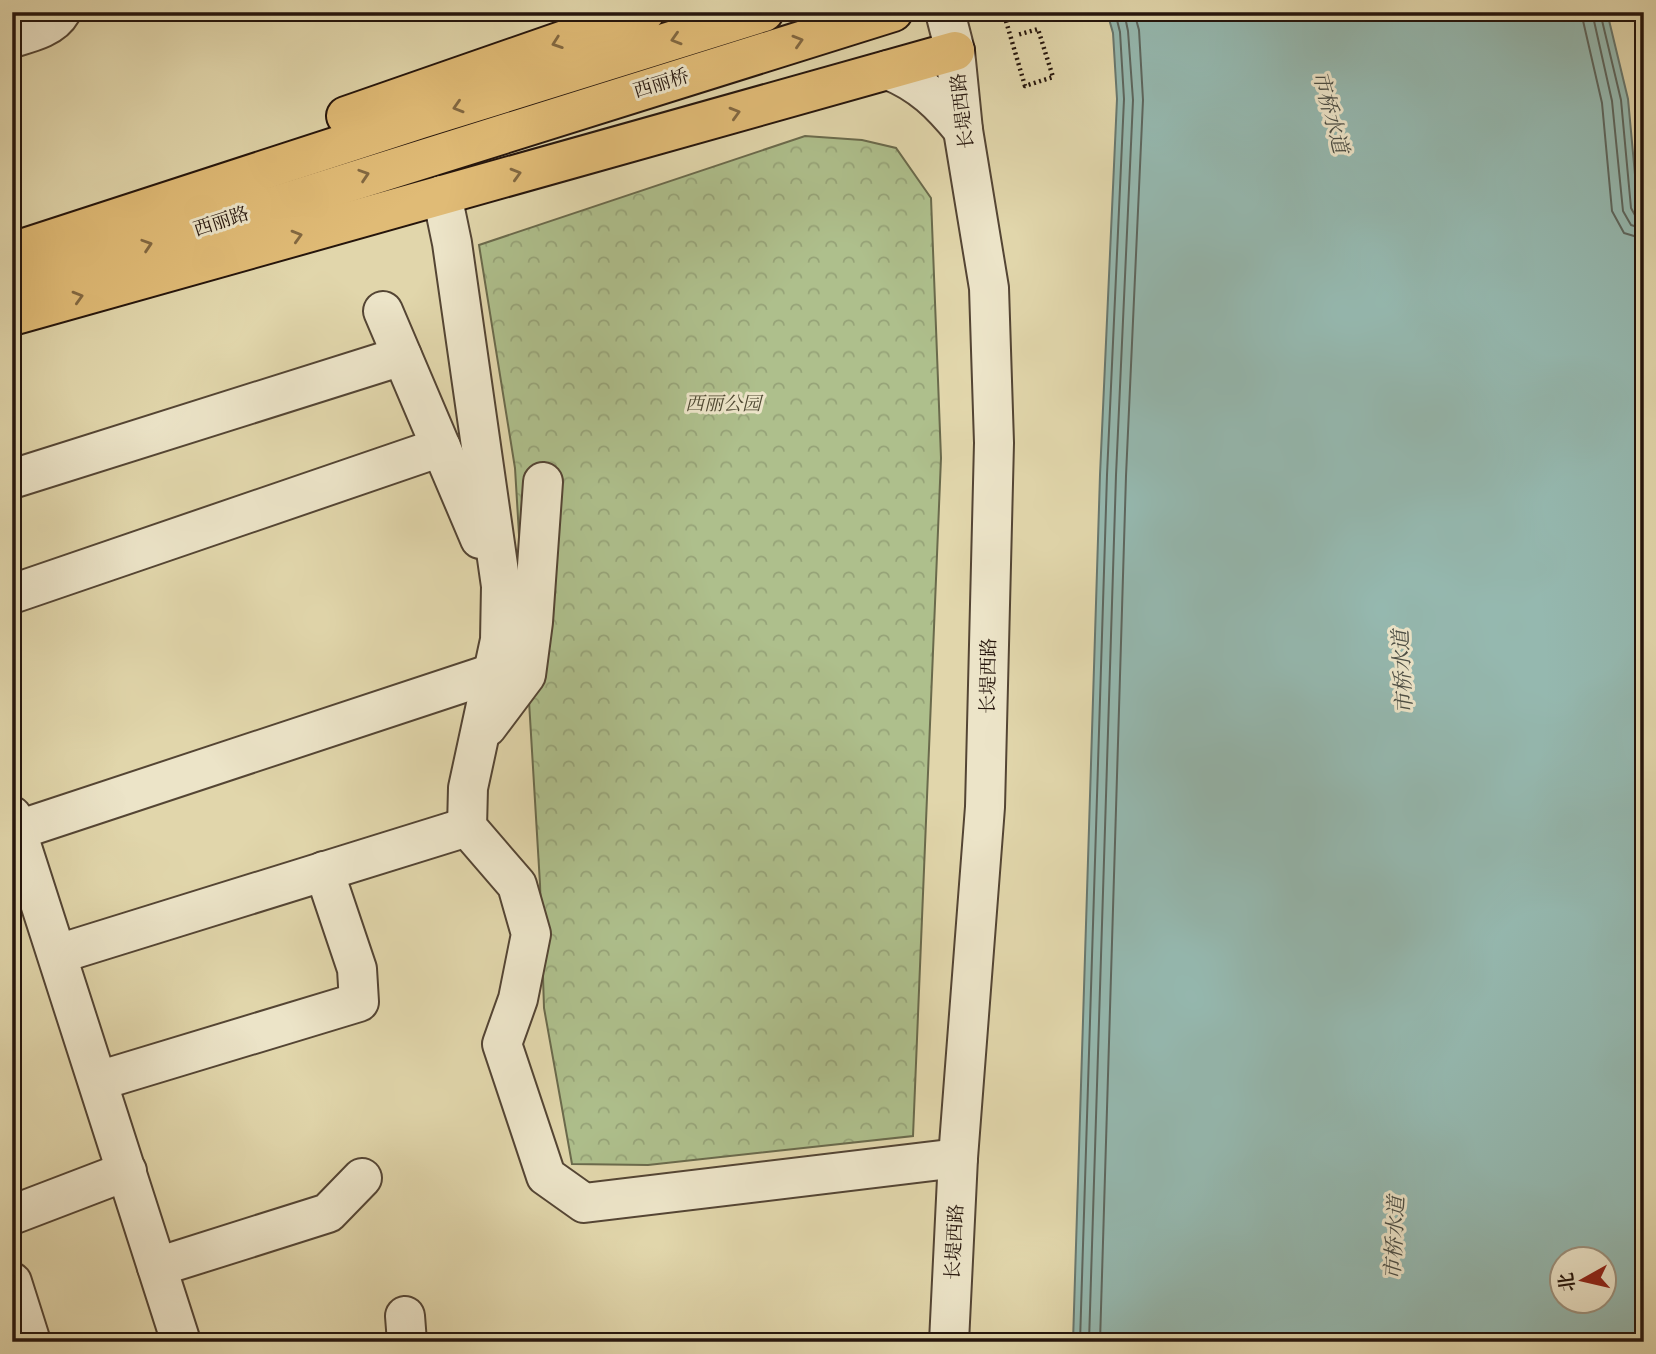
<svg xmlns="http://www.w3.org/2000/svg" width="1656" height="1354" viewBox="0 0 1656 1354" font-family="'Libre Caslon Text','Noto Serif SC',serif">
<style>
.park{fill:url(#park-crowns);stroke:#6a6a4c;stroke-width:2}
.water{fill:#95b8af;stroke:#68776e;stroke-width:2;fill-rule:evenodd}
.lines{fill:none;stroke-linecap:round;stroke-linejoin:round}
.shore{stroke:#5d665e;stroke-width:2}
.minor-casing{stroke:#544534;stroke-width:42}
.major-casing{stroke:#25150c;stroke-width:42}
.path{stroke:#25150c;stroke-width:4.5;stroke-dasharray:2 3.5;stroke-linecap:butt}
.minor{stroke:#ece4c8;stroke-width:38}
.major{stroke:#e0bb76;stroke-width:38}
.oneway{stroke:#826841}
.labels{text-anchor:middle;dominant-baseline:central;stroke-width:6;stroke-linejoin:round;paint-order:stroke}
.street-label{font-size:19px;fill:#25150c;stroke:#ece4c8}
.park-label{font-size:19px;font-style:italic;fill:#4e4832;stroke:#ece4c8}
.water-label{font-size:21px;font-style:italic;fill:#4c4e45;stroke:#ece4c8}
</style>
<defs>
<pattern id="park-crowns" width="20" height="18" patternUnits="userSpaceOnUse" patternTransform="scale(1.75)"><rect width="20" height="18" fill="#aebf8c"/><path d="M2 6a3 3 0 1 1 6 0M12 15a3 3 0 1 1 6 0" fill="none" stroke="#96a378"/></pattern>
</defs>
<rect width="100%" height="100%" fill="#e1d6ab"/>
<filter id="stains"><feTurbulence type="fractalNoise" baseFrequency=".00286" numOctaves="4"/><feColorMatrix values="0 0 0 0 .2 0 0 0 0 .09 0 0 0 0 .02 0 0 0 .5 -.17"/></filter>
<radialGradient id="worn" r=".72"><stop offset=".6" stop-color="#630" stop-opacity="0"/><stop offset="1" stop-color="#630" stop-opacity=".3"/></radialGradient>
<polygon class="park" points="805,136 862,140 896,148 931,198 941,458 913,1136 648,1165 572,1164 544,1008 540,884 515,468 479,245"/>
<path class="water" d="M1107 12H1607L1628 99 1638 207 1644 219V1342H1073L1100 475 1117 99 1113 33ZM1562 1260H1604V1302H1562Z"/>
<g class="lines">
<g class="shore">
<polyline points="1581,12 1602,103 1612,211 1624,233 1644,239"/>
<polyline points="1592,12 1612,101 1623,211 1631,225 1644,229"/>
<polyline points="1600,12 1621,100 1631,208 1636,217 1644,220"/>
<polyline points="1080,1342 1107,475 1124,99 1120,32 1115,12"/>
<polyline points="1089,1342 1116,475 1133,100 1128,31 1124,12"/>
<polyline points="1100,1342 1126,476 1143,100 1139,30 1134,12"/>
</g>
<g class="minor-casing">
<g id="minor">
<polyline points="945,12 955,51 963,130 989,288 994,443 985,807 958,1158 949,1342"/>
<path d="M12 38C29 33 52 28 61 12"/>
<path d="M888 70C921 83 941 103 963 130"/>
<polyline points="442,195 452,243 501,586 500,640 468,788 467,827 517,885 531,934 518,999 502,1044 546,1176 584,1203 958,1158"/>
<polyline points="383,311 480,539"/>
<polyline points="12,479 402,356"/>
<polyline points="12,594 441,447"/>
<polyline points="487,727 526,675 533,622 543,482"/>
<polyline points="12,816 181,1342"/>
<polyline points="12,832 493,673"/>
<polyline points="58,954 467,827"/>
<polyline points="98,1081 359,1002 357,969 324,871"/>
<polyline points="12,1215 127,1171"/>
<polyline points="157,1267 328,1213 362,1178"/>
<polyline points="12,1282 31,1342"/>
<polyline points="405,1316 407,1342"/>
</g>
</g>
<g class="major-casing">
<g id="major">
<polyline points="346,116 645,12"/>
<polyline points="12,252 421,119 764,12"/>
<polyline points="12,288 893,12"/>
<polyline points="12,316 955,51"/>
</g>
</g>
<polyline class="path" points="1006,21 1025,86 1053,77 1038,29 1017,35"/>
<use href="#minor" class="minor"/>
<use href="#major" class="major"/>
</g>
<defs><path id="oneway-chevron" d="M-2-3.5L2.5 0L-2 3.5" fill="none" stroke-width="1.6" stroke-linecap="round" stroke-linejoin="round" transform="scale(1.75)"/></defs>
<g class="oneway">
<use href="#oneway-chevron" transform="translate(676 39) rotate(163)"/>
<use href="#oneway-chevron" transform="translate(798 41) rotate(-17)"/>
<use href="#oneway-chevron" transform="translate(557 43) rotate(161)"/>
<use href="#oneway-chevron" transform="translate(458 107) rotate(163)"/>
<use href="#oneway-chevron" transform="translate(735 113) rotate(-16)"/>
<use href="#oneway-chevron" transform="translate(516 174) rotate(-16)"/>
<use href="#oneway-chevron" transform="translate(364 175) rotate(-18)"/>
<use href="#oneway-chevron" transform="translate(297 236) rotate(-16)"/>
<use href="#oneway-chevron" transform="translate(147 245) rotate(-18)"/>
<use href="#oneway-chevron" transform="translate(78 297) rotate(-16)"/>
</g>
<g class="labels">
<g class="street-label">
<text transform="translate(661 83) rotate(-17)">西丽桥</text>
<text transform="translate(962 111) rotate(-97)">长堤西路</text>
<text transform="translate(221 221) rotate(-18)">西丽路</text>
<text transform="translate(988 676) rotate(-89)">长堤西路</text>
<text transform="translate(954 1242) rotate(-87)">长堤西路</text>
</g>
<g class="park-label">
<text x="723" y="403">西丽公园</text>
</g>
<g class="water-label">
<text transform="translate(1331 112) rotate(75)">市桥水道</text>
<text transform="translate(1402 672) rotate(-93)">市桥水道</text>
<text transform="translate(1394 1238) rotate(-87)">市桥水道</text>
</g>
</g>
<rect width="1656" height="1354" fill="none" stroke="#e1d6ab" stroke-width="42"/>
<rect x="14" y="14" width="1628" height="1326" fill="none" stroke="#25150c" stroke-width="3.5"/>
<rect x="21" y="21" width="1614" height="1312" fill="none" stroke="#25150c" stroke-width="2"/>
<g transform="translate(1583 1280) rotate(262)"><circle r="33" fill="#ece4c8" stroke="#9c917d" stroke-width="2"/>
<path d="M0-5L12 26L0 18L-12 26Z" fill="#8f2418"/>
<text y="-10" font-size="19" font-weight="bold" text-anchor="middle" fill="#25150c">北</text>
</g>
<rect width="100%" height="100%" filter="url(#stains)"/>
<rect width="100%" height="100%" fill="url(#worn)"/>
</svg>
